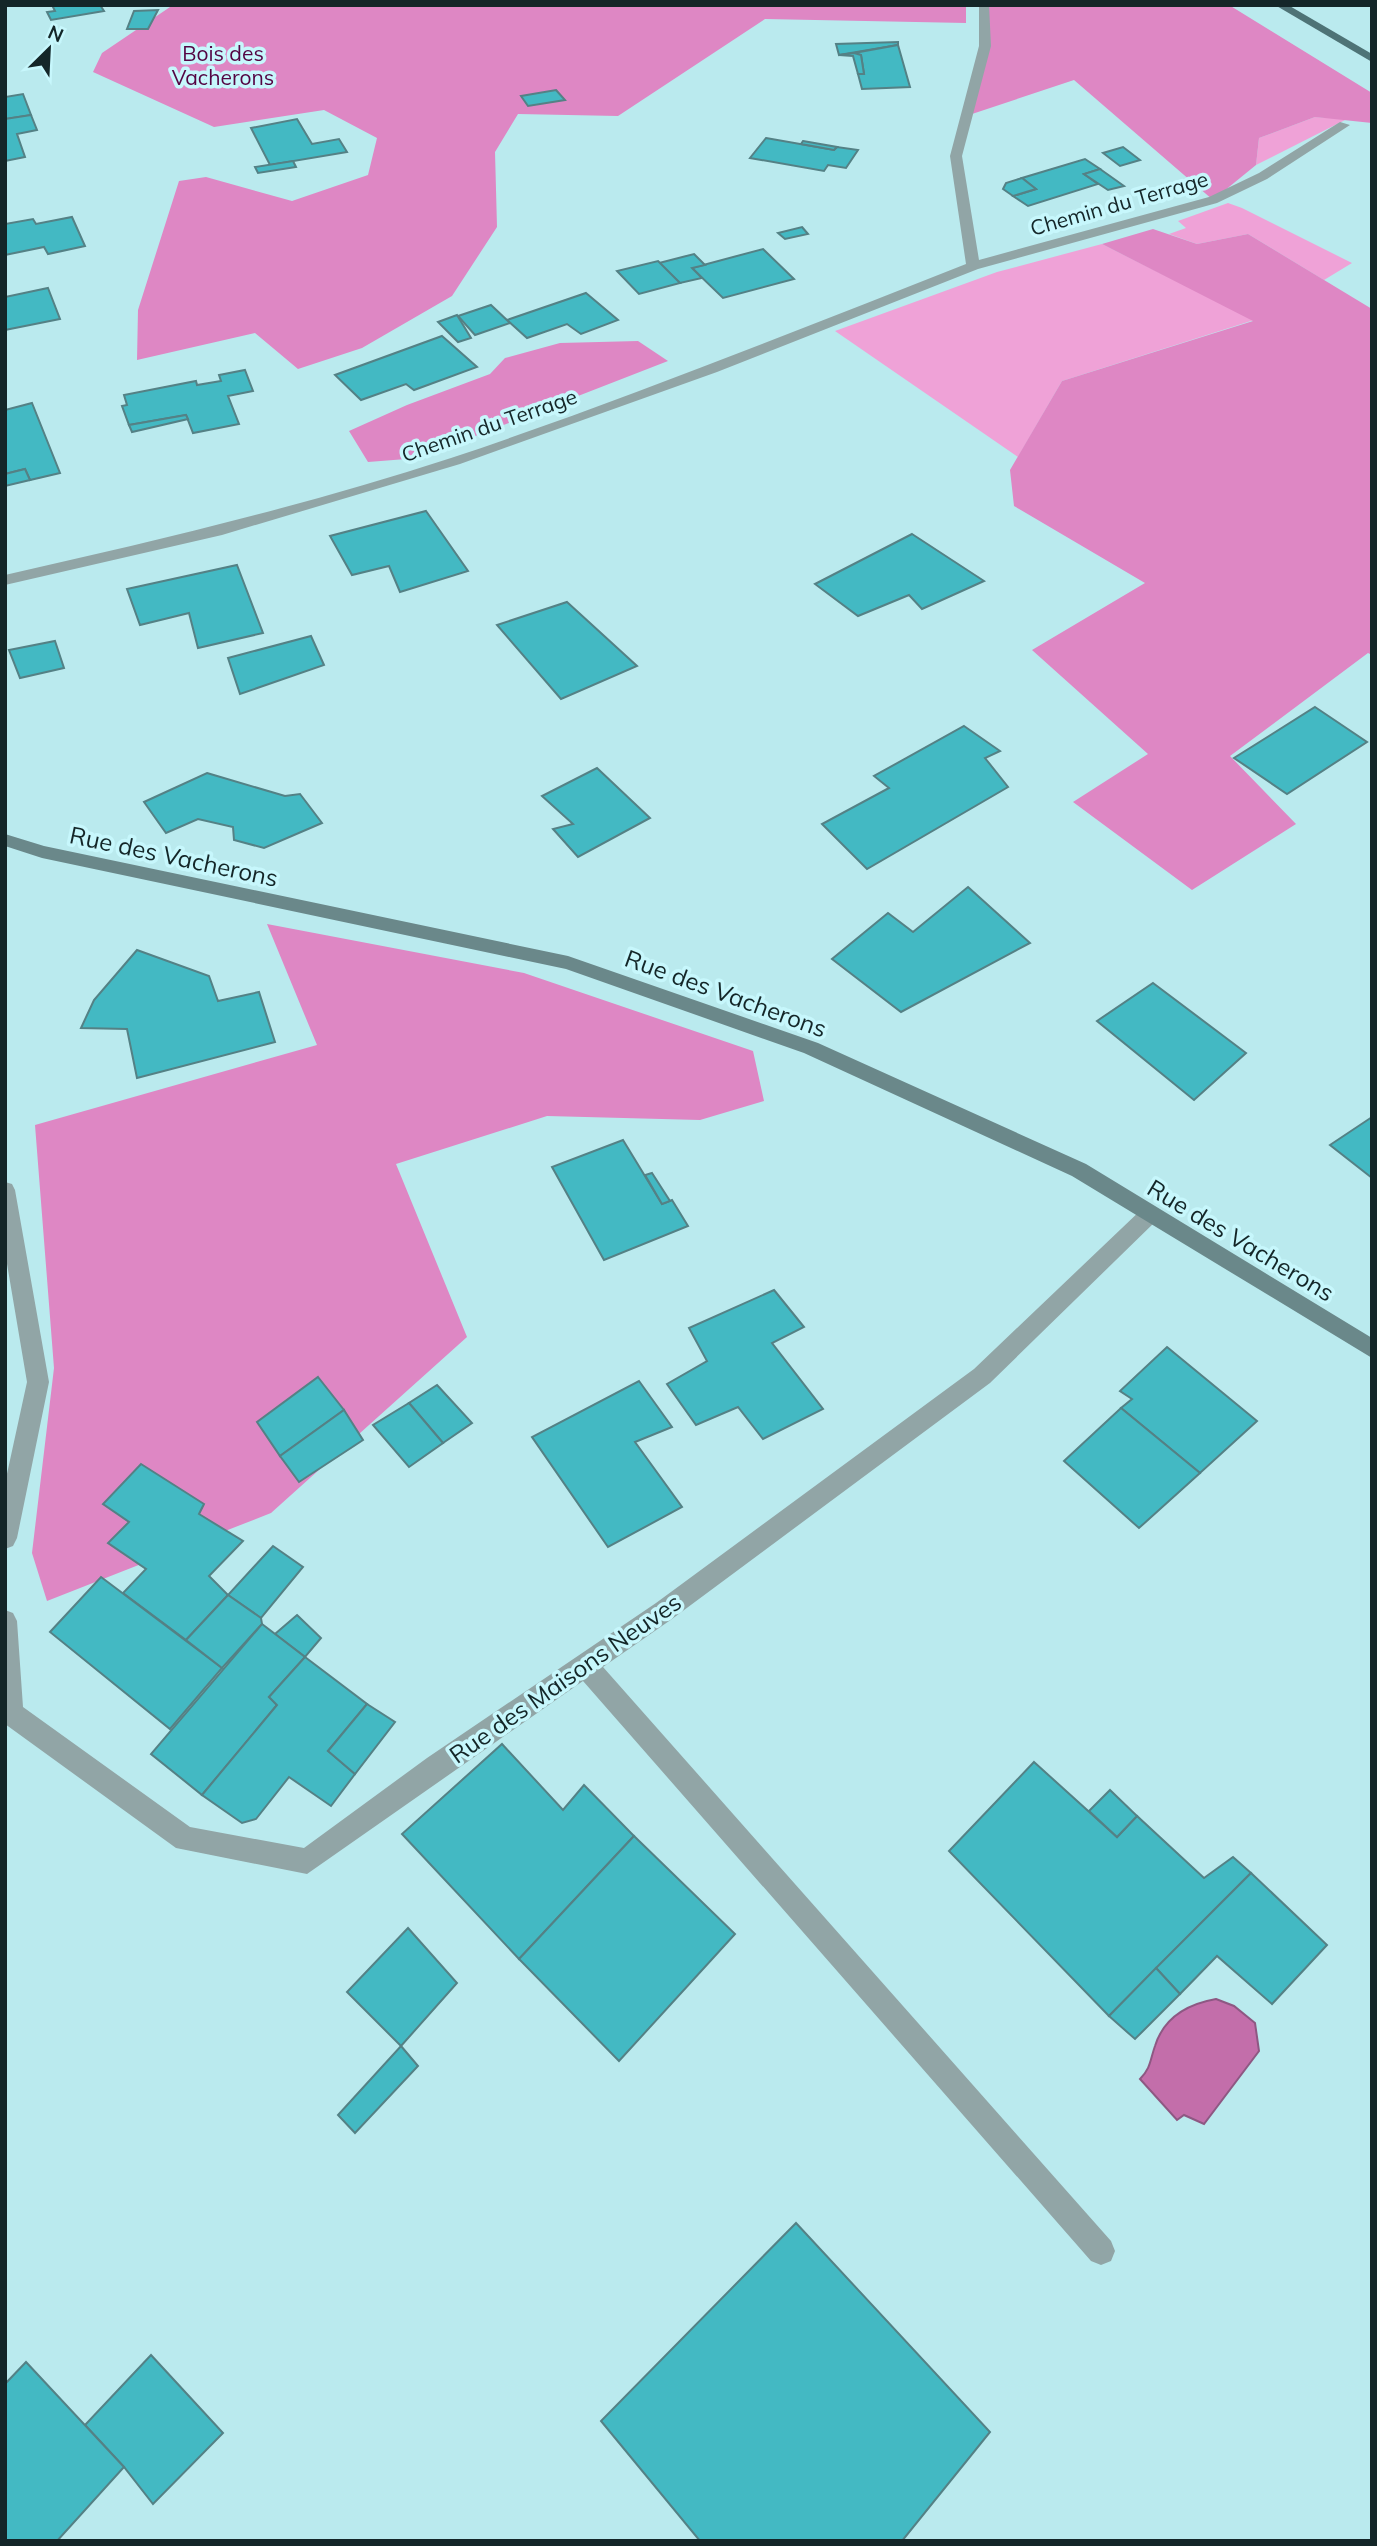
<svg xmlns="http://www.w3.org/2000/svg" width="1377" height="2546" viewBox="0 0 1377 2546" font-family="Mulish,sans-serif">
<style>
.green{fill:#efa2d7}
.forest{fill:#de87c4}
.water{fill:#c36eaa;stroke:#8e5883;stroke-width:2}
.building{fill:#43b9c3;stroke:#548185;stroke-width:2}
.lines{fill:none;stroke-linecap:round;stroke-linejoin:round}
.street{fill:#91a5a6;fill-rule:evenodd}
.secondary{fill:#6a888a;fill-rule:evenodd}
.primary{fill:#4e7376;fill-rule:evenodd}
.labels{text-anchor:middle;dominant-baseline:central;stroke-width:7;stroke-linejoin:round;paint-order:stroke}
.far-park-label{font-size:21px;fill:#540443;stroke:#c7f7fc}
.far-street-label{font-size:21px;fill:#142628;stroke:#c7f7fc}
.street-label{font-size:24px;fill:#142628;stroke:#c7f7fc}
</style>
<rect width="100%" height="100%" fill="#baeaee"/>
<g class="green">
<polygon points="1315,117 1347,119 1256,165 1259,138"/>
<polygon points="1228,203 1242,208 1352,263 1324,280 1248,234 1197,244 1169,234 1186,228 1178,221"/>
<polygon points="1102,244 1254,320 1062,381 1018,457 835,331 997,272"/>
</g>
<g class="forest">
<polygon points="173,5 966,5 966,23 765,19 618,116 518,114 495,152 497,227 452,296 362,348 298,369 255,333 137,360 138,310 179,181 206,177 292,201 368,175 377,138 324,110 214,127 93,72 102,53"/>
<polygon points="987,5 1229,5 1372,93 1372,123 1315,117 1259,138 1256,165 1213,200 1074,80 969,115"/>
<polygon points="1153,229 1197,244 1248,234 1372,309 1372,655 1368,653 1230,756 1296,824 1192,890 1073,802 1148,754 1032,650 1145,583 1014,506 1010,470 1062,381 1253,321 1102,244"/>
<polygon points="638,341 668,361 419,458 368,462 349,431 407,405 490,374 505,358 560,343"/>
<polygon points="267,924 524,973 753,1051 764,1101 700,1120 547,1116 396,1164 467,1337 271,1513 47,1601 32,1553 54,1368 35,1125 317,1045"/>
</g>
<path class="water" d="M1216 1999 1234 2006 1255 2023 1259 2051 1204 2124 1184 2115 1177 2120 1140 2079C1151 2068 1150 2060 1155 2046 1164 2017 1188 2004 1216 1999Z"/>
<g class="building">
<polygon points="52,5 100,5 104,11 51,20 47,12 55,11"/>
<polygon points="158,10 148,29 127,29 134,11"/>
<polygon points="898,42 898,45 839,55 836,44"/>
<polygon points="898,45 910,87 862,89 858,74 864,74 861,55 854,53"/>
<polygon points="854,53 861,55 864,74 858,74 853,56 839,55"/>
<polygon points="556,90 565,100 528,106 521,96"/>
<polygon points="23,94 31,115 5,119 5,97"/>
<polygon points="31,115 37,130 17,134 25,157 5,161 5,119"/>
<polygon points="297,119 312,144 339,139 347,152 270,165 251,128"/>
<polygon points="766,138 834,150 837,147 858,150 846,168 828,165 824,171 750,158"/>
<polygon points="803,141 837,147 834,150 801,144"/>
<polygon points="1123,147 1140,160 1120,166 1103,153"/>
<polygon points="1085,159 1100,169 1084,174 1098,184 1028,206 1013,196 1036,189 1022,178"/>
<polygon points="293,161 296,167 258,173 255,167"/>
<polygon points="1100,169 1124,186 1108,190 1084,174"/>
<polygon points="1022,178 1036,189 1013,196 1003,189 1006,183"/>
<polygon points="72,217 85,246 48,254 44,247 5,255 5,224 33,219 36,224"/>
<polygon points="802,227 808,234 785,239 778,233"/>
<polygon points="763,249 794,279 723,298 692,268"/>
<polygon points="694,254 705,265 692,268 702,278 680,283 659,263"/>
<polygon points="658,261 680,283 639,294 617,271"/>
<polygon points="48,288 60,319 5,330 5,297"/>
<polygon points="586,293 618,320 581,334 567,324 527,338 507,320"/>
<polygon points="491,305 510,323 475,335 458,316"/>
<polygon points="457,315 471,338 458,342 438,322"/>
<polygon points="442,336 477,367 414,390 406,384 361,400 335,375"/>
<polygon points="245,370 253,391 228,396 239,424 193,433 186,415 129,425 122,406 127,405 124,395 196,381 197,385 221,381 219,375"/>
<polygon points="32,403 60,473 30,480 25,469 5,474 5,410"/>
<polygon points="186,415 188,419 132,432 129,425"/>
<polygon points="25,469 30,480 5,486 5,474"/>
<polygon points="426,511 468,571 400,592 389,566 352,575 330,536"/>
<polygon points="912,534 984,581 922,609 909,595 858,616 815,584"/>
<polygon points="237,565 263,633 198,648 189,613 140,625 127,589"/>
<polygon points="567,602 637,666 561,699 497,625"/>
<polygon points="311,636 324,665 240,694 228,658"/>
<polygon points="55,641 64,668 20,678 9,650"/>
<polygon points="1315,707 1367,742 1287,794 1234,758"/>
<polygon points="964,726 1000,751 985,758 1008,787 867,869 822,824 889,788 874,776"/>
<polygon points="597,768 650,818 578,857 553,829 573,824 542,796"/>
<polygon points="207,773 285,796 300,794 322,823 264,848 234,840 233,827 198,819 166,833 144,802"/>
<polygon points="968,887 1030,943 901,1012 832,959 888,913 913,932"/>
<polygon points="137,950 209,976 218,1001 259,992 275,1042 137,1078 127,1029 81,1028 94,1000"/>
<polygon points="1153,983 1246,1053 1194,1100 1097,1021"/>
<polygon points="1372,1117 1372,1178 1330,1145"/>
<polygon points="623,1140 662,1204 672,1200 688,1226 604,1260 552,1167"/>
<polygon points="652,1173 670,1201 662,1204 645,1175"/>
<polygon points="774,1290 804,1327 772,1343 823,1409 763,1439 738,1407 696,1425 667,1384 707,1361 689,1328"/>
<polygon points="1167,1347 1257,1421 1200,1473 1121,1408 1132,1399 1120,1391"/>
<polygon points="318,1377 344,1410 280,1456 257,1422"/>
<polygon points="639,1381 672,1427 635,1442 682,1507 608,1547 532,1437"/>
<polygon points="437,1385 472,1423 443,1443 409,1403"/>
<polygon points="409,1403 443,1443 409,1467 373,1425"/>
<polygon points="1121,1408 1200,1473 1139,1528 1064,1461"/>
<polygon points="344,1410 363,1440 299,1482 280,1456"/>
<polygon points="141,1464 204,1504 199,1514 243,1541 209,1576 228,1595 186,1640 123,1593 146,1569 108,1543 129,1522 103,1504"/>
<polygon points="273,1546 303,1567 261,1618 228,1595"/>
<polygon points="101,1577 222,1668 170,1729 50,1632"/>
<polygon points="228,1595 261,1618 262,1624 222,1668 186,1640"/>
<polygon points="297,1615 321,1638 305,1657 275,1634"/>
<polygon points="262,1624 305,1657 269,1697 277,1705 202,1795 151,1754"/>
<polygon points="305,1657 367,1704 328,1751 355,1774 331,1806 289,1777 256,1819 242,1823 202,1795 277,1705 269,1697"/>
<polygon points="367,1704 395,1722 355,1774 328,1751"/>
<polygon points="502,1744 563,1810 584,1785 634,1836 519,1959 402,1834"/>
<polygon points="1034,1762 1117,1837 1137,1816 1204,1878 1233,1857 1251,1873 1109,2016 949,1851"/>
<polygon points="1110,1790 1137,1816 1117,1837 1089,1811"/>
<polygon points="634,1836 735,1934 619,2061 519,1959"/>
<polygon points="1251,1873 1327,1945 1272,2004 1217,1956 1180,1994 1156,1968"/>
<polygon points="408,1928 457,1983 401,2046 347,1992"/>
<polygon points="1156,1968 1180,1994 1135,2039 1109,2016"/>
<polygon points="401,2046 418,2066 355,2133 338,2115"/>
<polygon points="796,2223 990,2432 902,2541 700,2541 601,2421"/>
<polygon points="151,2355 223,2433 153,2504 124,2467 85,2425"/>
<polygon points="26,2362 124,2467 57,2541 5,2541 5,2384"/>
</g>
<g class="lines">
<g class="street">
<path d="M979 5H989L991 46 962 156 979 260 1209 197 1259 173 1340 122 1350 125 1267 179 1217 203 978 269 717 372 460 464 222 535 5 585V575C155 541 304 506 451 458 625 400 795 331 966 264L950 156 979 46Z"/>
<polygon points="5,1182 12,1184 15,1190 49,1382 17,1538 13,1546 5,1549 5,1483 27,1382 5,1252"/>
<polygon points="1150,1206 1157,1208 1160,1214 1157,1220 990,1383 672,1619 603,1667 1111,2241 1115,2251 1111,2261 1101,2265 1091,2261 583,1681 307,1874 176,1848 5,1724 5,1610 13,1613 17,1621 23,1707 190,1827 304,1848 427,1758 656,1603 974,1369 1143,1208"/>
</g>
<polygon class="secondary" points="5,834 44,846 568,956 818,1043 1086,1164 1372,1338 1372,1358 1072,1176 804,1053 566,969 42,858 5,846"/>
<polygon class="primary" points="1275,5 1288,5 1372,54 1372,62"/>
</g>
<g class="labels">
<g class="far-park-label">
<text x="223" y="53">Bois des<tspan x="223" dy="24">Vacherons</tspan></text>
</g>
<g class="far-street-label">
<text transform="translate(1119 203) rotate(-16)">Chemin du Terrage</text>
<text transform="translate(489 425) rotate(-19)">Chemin du Terrage</text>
</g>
<g class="street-label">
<text transform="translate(174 856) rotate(12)">Rue des Vacherons</text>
<text transform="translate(726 993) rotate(20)">Rue des Vacherons</text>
<text transform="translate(1241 1240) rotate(31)">Rue des Vacherons</text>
<text transform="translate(565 1678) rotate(-35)">Rue des Maisons Neuves</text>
</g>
</g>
<rect width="1377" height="2546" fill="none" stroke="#142628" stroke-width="14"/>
<g transform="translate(49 49) rotate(24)" stroke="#c7f7fc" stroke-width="5" paint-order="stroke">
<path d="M0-5L12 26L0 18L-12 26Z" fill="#142628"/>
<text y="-10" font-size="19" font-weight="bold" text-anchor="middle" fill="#142628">N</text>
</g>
</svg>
